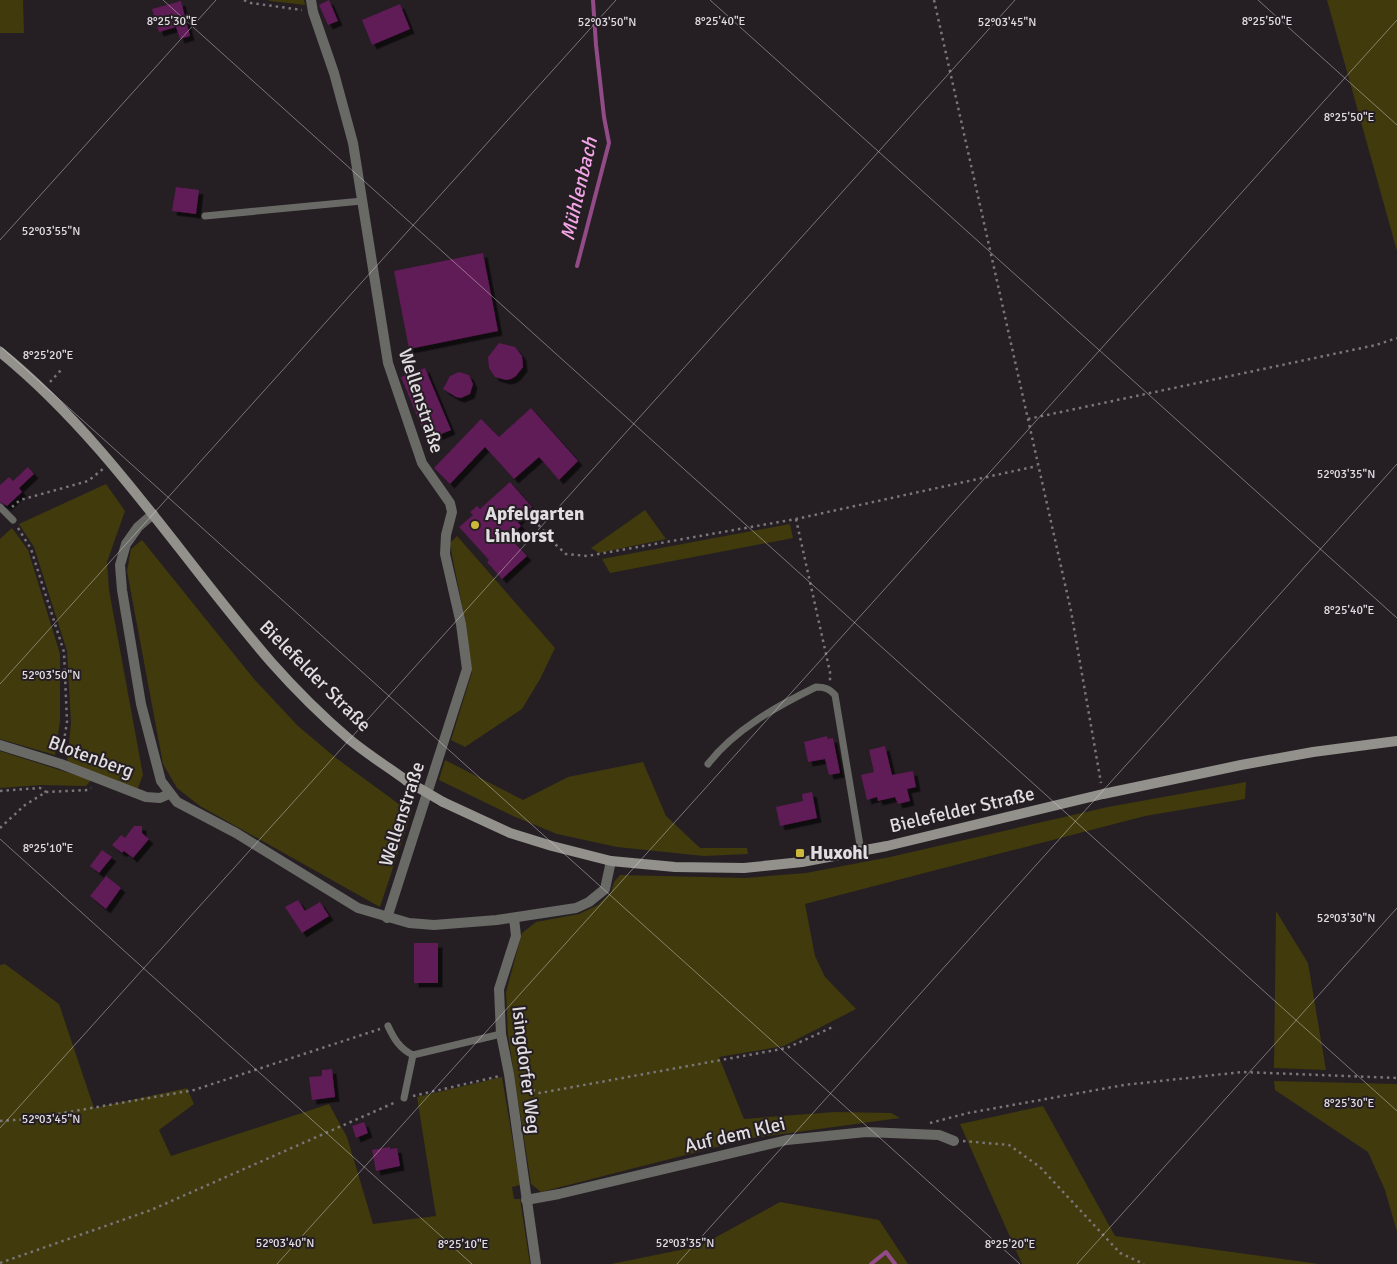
<svg xmlns="http://www.w3.org/2000/svg" width="1397" height="1264" viewBox="0 0 1397 1264" font-family="Signika,sans-serif">
<style>
.green{fill:#403a0c}
.lines{fill:none;stroke-linecap:round;stroke-linejoin:round}
.stream{stroke:#934b88;stroke-width:4}
.building{fill:#601a57;filter:url(#shadow)}
.path{stroke:#7a7579;stroke-width:2.5;stroke-dasharray:2.5 4;stroke-linecap:butt}
.service{stroke:#696965;stroke-width:7}
.minor{stroke:#696965;stroke-width:10}
.secondary{stroke:#92918c;stroke-width:10}
.secondary-bridge{stroke:#92918c;stroke-width:10}
.ticks{fill:none;stroke:#e1dde0;stroke-width:1;stroke-opacity:0.45}
.poi-dot{fill:#ccb939;stroke:#251f24;stroke-width:2}
.labels{text-anchor:middle;dominant-baseline:central;stroke-width:4;stroke-linejoin:round;paint-order:stroke}
.street-label{font-size:19px;fill:#e1dde0;stroke:#251f24}
.poi-label{font-size:19px;font-weight:bold;fill:#e1dde0;stroke:#251f24;text-anchor:start}
.water-label{font-size:20px;font-style:italic;fill:#f4a5e6;stroke:#251f24}
.ticks-label{font-size:12px;text-anchor:middle;fill:#e1dde0;stroke:#251f24;stroke-width:4;stroke-linejoin:round;paint-order:stroke}
</style>
<defs>
<filter id="shadow"><feDropShadow dx="4.5" dy="4.5" stdDeviation="0" flood-color="#0009"/></filter>
</defs>
<rect width="100%" height="100%" fill="#251f24"/>
<g class="green">
<polygon points="0,0 23,0 24,33 0,33"/>
<polygon points="268,0 304,0 305,5 270,1"/>
<polygon points="1327,0 1397,0 1397,251"/>
<polygon points="106,484 125,511 107,562 109,590 143,775 137,790 67,763 71,723 67,651 34,547 19,524"/>
<polygon points="645,510 666,539 599,553 591,548"/>
<polygon points="790,524 793,538 610,573 602,559"/>
<polygon points="12,528 28,550 60,654 60,721 55,755 0,739 0,539"/>
<polygon points="457,536 555,648 540,679 522,709 465,747 451,740 472,672 466,625 452,555 450,543"/>
<polygon points="142,540 254,679 298,726 336,758 411,813 380,907 200,806 177,788 163,764 127,571 131,549"/>
<polygon points="0,751 91,780 86,786 42,785 0,788"/>
<polygon points="445,760 523,800 568,777 643,762 666,816 700,848 747,848 748,854 704,856 617,847 557,834 513,816 439,780"/>
<polygon points="1246,782 1245,799 1145,816 805,904 815,956 825,977 856,1009 784,1046 719,1057 744,1119 835,1112 891,1113 900,1118 752,1138 541,1192 531,1184 508,1035 506,992 522,933 536,922 579,914 598,905 611,892 614,882 620,875 745,878 806,873 890,857 1108,807"/>
<polygon points="1276,911 1308,963 1326,1070 1274,1068"/>
<polygon points="5,964 59,1004 94,1108 187,1088 194,1104 159,1130 171,1156 329,1104 347,1137 373,1224 436,1216 417,1097 502,1077 520,1185 512,1187 514,1199 520,1199 530,1264 0,1264 0,965"/>
<polygon points="1274,1081 1397,1084 1397,1232 1385,1190 1368,1152 1275,1090"/>
<polygon points="1043,1106 1115,1236 1319,1264 1022,1264 960,1124"/>
<polygon points="780,1202 879,1220 908,1264 611,1264 700,1246"/>
</g>
<g class="lines">
<g class="stream">
<polyline points="577,266 609,143 604,117 596,45 593,0"/>
<polyline points="871,1264 886,1252 895,1264"/>
</g>
</g>
<g class="building">
<polygon points="329,0 338,21 328,25 319,5"/>
<polygon points="181,1 190,36 180,39 176,27 159,32 152,9"/>
<polygon points="400,4 410,29 372,45 362,20"/>
<polygon points="176,187 199,190 196,214 172,211"/>
<polygon points="483,253 498,331 409,349 394,271"/>
<polygon points="499,343 515,347 522,356 523,367 516,376 511,379 506,380 495,377 489,368 488,357"/>
<polygon points="425,368 451,430 427,440 401,377"/>
<polygon points="459,372 469,375 473,384 470,394 461,398 456,397 443,389 450,376"/>
<polygon points="531,408 578,461 559,480 539,457 514,479 485,447 450,484 434,468 481,419 499,437"/>
<polygon points="28,467 34,474 19,488 22,492 7,506 0,502 0,485 9,477 13,481"/>
<polygon points="510,482 532,507 517,521 521,526 509,537 527,556 502,579 487,562 489,560 459,527 473,515 470,512 477,506 480,509"/>
<polygon points="827,736 828,739 833,738 840,773 829,775 825,759 808,762 804,742"/>
<polygon points="885,746 892,775 913,771 916,787 907,789 910,801 898,804 895,797 878,801 877,797 867,800 861,775 874,772 869,750"/>
<polygon points="812,792 817,818 780,826 776,807 803,801 802,794"/>
<polygon points="134,826 142,826 142,833 149,839 133,858 124,851 122,853 112,845 121,835 125,838"/>
<polygon points="102,850 112,857 99,873 90,866"/>
<polygon points="106,876 121,888 106,909 90,896"/>
<polygon points="298,900 305,911 320,902 329,916 302,933 285,907"/>
<rect x="414" y="943" width="24" height="40"/>
<polygon points="332,1069 335,1097 312,1100 309,1077 322,1076 322,1070"/>
<polygon points="364,1122 368,1133 356,1138 352,1126"/>
<polygon points="390,1147 390,1149 397,1148 400,1166 376,1171 372,1150"/>
</g>
<g class="lines">
<g class="path">
<polyline points="244,0 251,3 302,10"/>
<polyline points="934,0 1071,611 1101,783"/>
<polyline points="50,382 62,369"/>
<polyline points="1028,419 1376,345 1397,338"/>
<polyline points="12,507 20,500 88,481 103,469"/>
<polyline points="530,515 555,544 566,554 587,556 796,519 1037,466"/>
<polyline points="796,519 830,672 830,681"/>
<polyline points="18,528 31,549 64,652 67,722 62,753"/>
<polyline points="0,791 40,788 46,792"/>
<polyline points="0,828 25,805 46,792 88,790 91,788"/>
<polyline points="522,1076 524,1086 540,1093 787,1048 835,1026"/>
<polyline points="413,1096 500,1076"/>
<polyline points="0,1121 29,1119 194,1090 380,1029"/>
<polyline points="930,1123 968,1113 1124,1085 1242,1072 1397,1078"/>
<polyline points="963,1141 1009,1145 1040,1167 1120,1253 1144,1264"/>
<polyline points="0,1263 151,1210 396,1102"/>
</g>
<g class="service">
<polyline points="205,216 362,201"/>
<polyline points="0,507 13,520"/>
<path d="M708 764C734 730 777 706 816 687 825 687 830 689 835 695L861 851"/>
<path d="M388 1026C394 1039 400 1049 413 1055"/>
<polyline points="404,1098 413,1055 501,1034"/>
</g>
<g class="minor">
<polyline points="311,0 313,12 334,73 353,143 388,363 422,463 450,503 452,512 446,535 445,554 461,624 467,669 387,918"/>
<polyline points="153,514 138,527 126,544 120,565 122,590 141,704 161,781 177,802 236,833 358,908 409,923 434,925 497,920 576,908 589,902 605,889 611,861"/>
<polyline points="0,745 61,764 146,797 160,798 169,794"/>
<polyline points="514,918 516,936 499,989 501,1034 509,1074 536,1264"/>
<polyline points="526,1200 559,1194 787,1140 866,1132 939,1135 954,1141"/>
</g>
<g class="secondary">
<path d="M0 352C107 439 181 558 271 662 294 688 322 716 349 739 367 754 388 767 407 781"/>
<polyline points="443,802 510,833 552,846 611,861 675,867 744,868 802,862 887,846 1103,794 1241,765 1313,752 1397,741"/>
</g>
<polyline class="secondary-bridge" points="407,781 443,802"/>
</g>
<path class="ticks" d="M163 0 1397 1111M710 0 1397 618M1258 0 1397 125M0 240 216 0M0 346 1020 1264M0 684 616 0M0 839 472 1264M0 1128 1015 0M277 1264 1397 20M677 1264 1397 464M1077 1264 1397 908"/>
<g class="poi-dot">
<circle cx="475" cy="525" r="5"/>
<rect x="795" y="848" width="10" height="10" rx="2.5"/>
</g>
<g class="labels">
<g class="street-label">
<text transform="translate(421 401) rotate(72)">Wellenstraße</text>
<text transform="translate(315 676) rotate(45)">Bielefelder Straße</text>
<text transform="translate(91 757) rotate(20)">Blotenberg</text>
<text transform="translate(962 810) rotate(-13)">Bielefelder Straße</text>
<text transform="translate(402 814) rotate(-72)">Wellenstraße</text>
<text transform="translate(526 1070) rotate(83)">Isingdorfer Weg</text>
<text transform="translate(735 1135) rotate(-13)">Auf dem Klei</text>
</g>
<g class="poi-label">
<text x="485" y="514">Apfelgarten<tspan x="485" dy="22">Linhorst</tspan></text>
<text x="810" y="853">Huxohl</text>
</g>
<g class="water-label">
<text transform="translate(579 189) rotate(-77)">Mühlenbach</text>
</g>
</g>
<g class="ticks-label">
<text x="172" y="25">8°25'30"E</text>
<text x="720" y="25">8°25'40"E</text>
<text x="1267" y="25">8°25'50"E</text>
<text x="1007" y="26">52°03'45"N</text>
<text x="607" y="26">52°03'50"N</text>
<text x="1349" y="121">8°25'50"E</text>
<text x="51" y="235">52°03'55"N</text>
<text x="48" y="359">8°25'20"E</text>
<text x="1346" y="478">52°03'35"N</text>
<text x="1349" y="614">8°25'40"E</text>
<text x="51" y="679">52°03'50"N</text>
<text x="48" y="852">8°25'10"E</text>
<text x="1346" y="922">52°03'30"N</text>
<text x="1349" y="1107">8°25'30"E</text>
<text x="51" y="1123">52°03'45"N</text>
<text x="285" y="1247">52°03'40"N</text>
<text x="685" y="1247">52°03'35"N</text>
<text x="463" y="1248">8°25'10"E</text>
<text x="1010" y="1248">8°25'20"E</text>
</g>
</svg>
